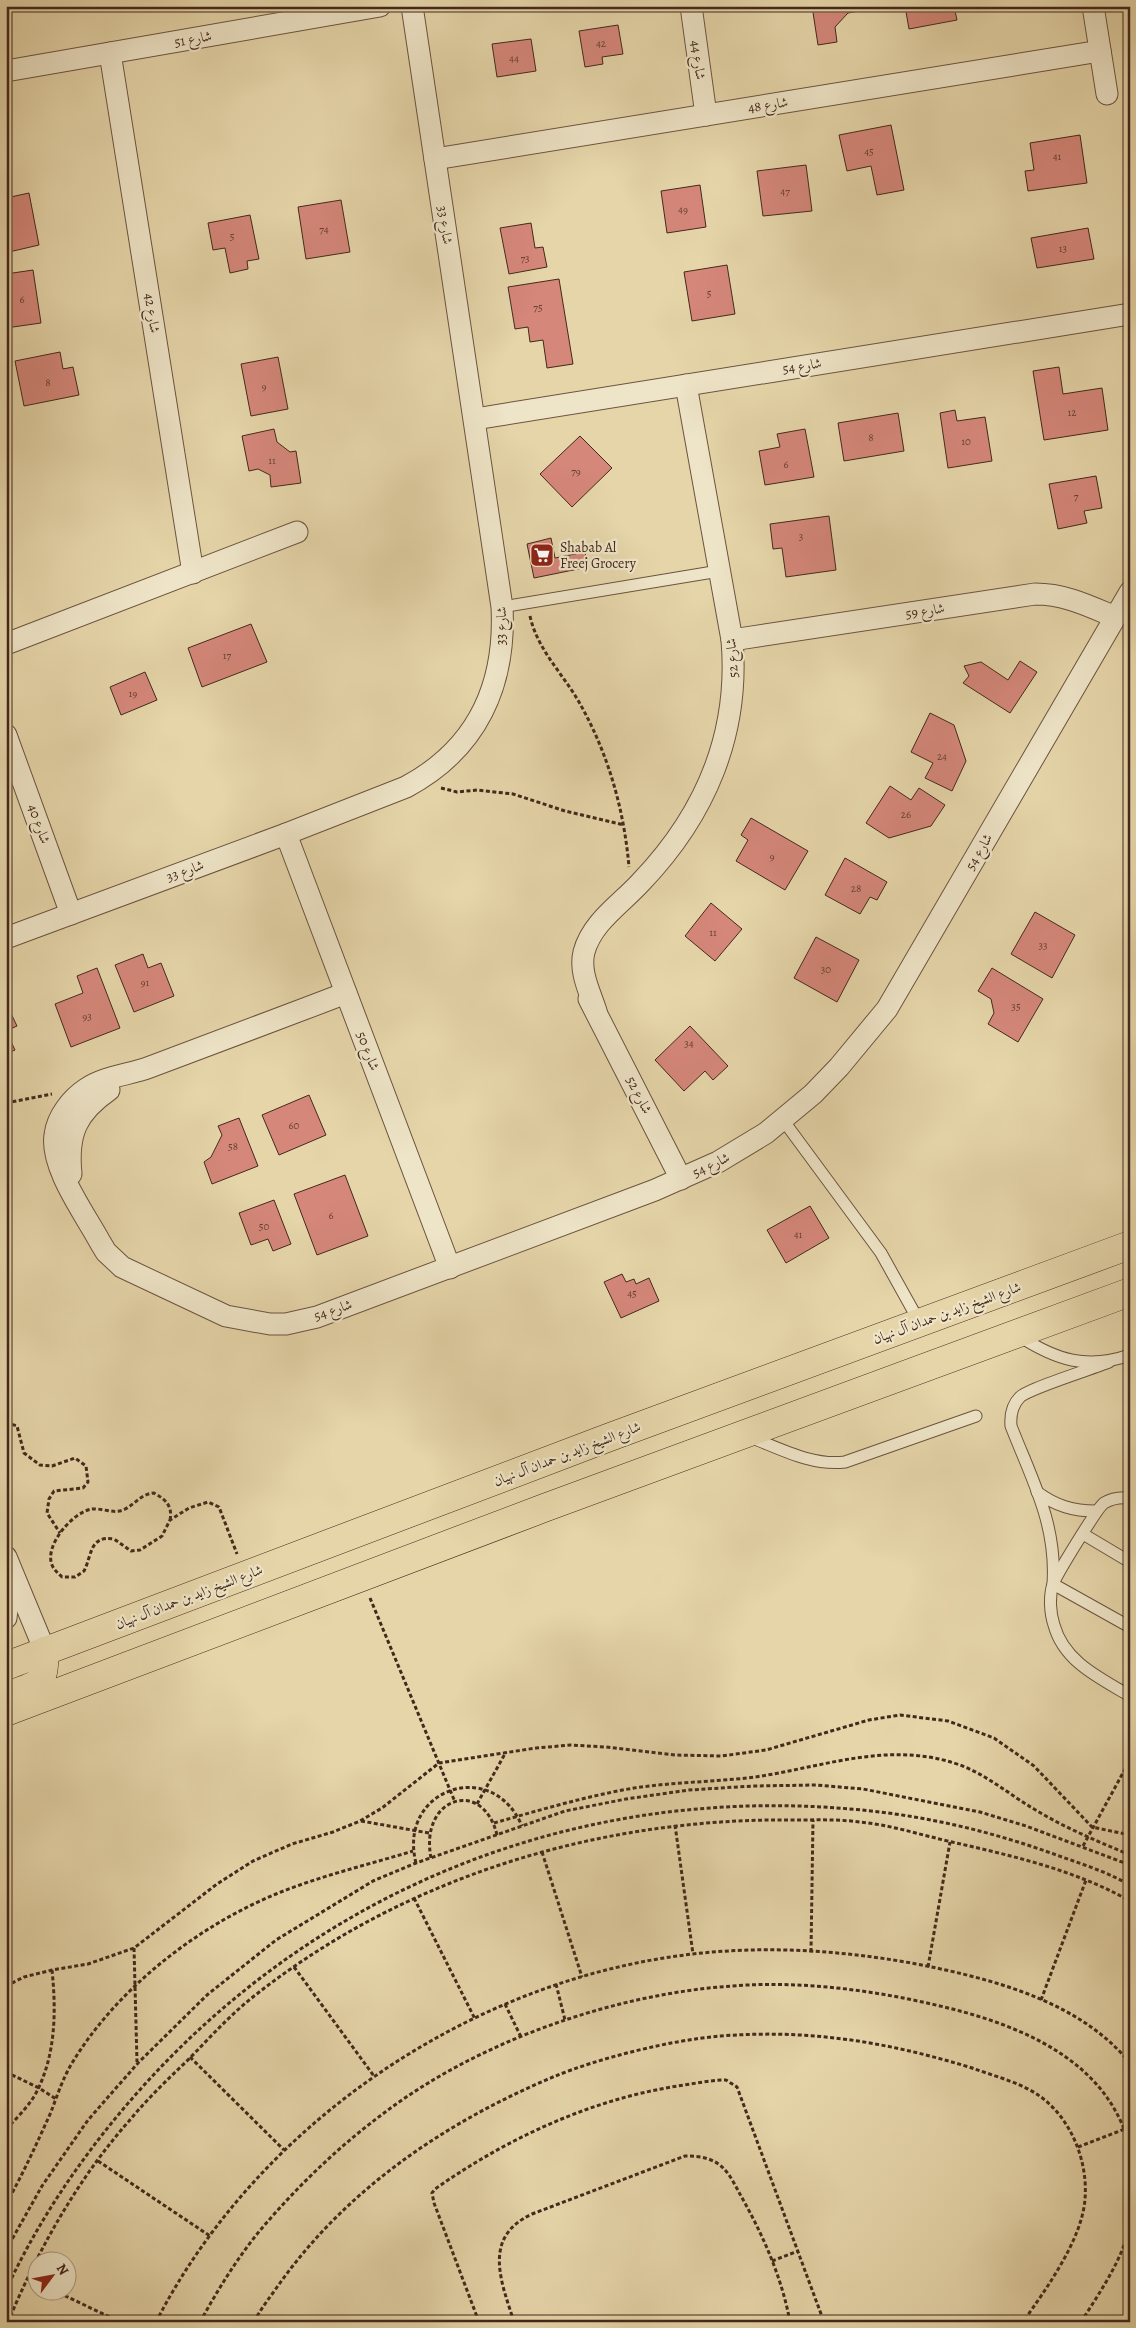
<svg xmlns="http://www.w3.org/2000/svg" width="1136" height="2328" viewBox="0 0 1136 2328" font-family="Alegreya,Amiri,serif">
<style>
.building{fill:#d5877a;stroke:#43281c}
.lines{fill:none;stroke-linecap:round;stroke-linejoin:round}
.service-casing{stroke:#6c533f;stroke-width:13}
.minor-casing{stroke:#6c533f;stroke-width:23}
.primary-casing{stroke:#43281c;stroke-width:29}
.path{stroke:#43281c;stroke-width:3;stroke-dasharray:4 2.5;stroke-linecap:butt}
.service{stroke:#eee4c7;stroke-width:11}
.minor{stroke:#eee4c7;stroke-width:21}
.primary{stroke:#e5d5a9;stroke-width:28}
.labels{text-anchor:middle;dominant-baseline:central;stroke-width:4.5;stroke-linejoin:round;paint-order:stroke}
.number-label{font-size:11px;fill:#684034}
.street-label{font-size:14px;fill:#43281c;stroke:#eee4c7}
.poi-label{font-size:14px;fill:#43281c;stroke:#eee4c7;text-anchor:start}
</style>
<rect width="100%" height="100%" fill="#e5d5a9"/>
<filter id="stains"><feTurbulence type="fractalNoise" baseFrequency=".004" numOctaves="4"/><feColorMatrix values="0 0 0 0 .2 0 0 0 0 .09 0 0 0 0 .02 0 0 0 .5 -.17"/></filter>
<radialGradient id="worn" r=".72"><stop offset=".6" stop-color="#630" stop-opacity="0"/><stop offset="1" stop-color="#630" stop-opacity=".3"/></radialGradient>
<g class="building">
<polygon points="812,6 858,6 859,11 848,13 835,27 837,42 818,45"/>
<polygon points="905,6 954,6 957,20 909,29"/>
<polygon points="618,25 623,54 602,57 603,64 585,67 579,31"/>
<polygon points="531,39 536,71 497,77 492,44"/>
<polygon points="891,125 904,190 877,195 871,166 847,171 839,135"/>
<polygon points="1080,135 1087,183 1028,191 1025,171 1034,170 1030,143"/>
<polygon points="806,165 812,211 763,216 757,171"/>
<polygon points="700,185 706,227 667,233 661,191"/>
<polygon points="29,193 39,245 9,252 6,239 6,198"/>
<polygon points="341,200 350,252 306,259 298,207"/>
<polygon points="250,215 259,259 247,261 248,269 230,273 225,248 213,250 208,223"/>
<polygon points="531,223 535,248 543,247 547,267 509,274 500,228"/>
<polygon points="1088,228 1094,259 1037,268 1031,238"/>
<polygon points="727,265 735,314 692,321 684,272"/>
<polygon points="33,270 41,323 6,328 6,274"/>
<polygon points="559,279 573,364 547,368 543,340 530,342 528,327 515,329 508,287"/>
<polygon points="60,352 63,369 73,367 79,395 24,406 15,361"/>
<polygon points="278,357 288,409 251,416 241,364"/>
<polygon points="1059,367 1063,394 1102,388 1108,430 1044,440 1033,371"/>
<polygon points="955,410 957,421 985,417 992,461 948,468 940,413"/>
<polygon points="898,413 904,451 844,461 838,423"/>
<polygon points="274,429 277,442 290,452 296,451 301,483 271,487 270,475 258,469 249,471 242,436"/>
<polygon points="805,429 814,477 765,485 759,451 780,447 777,434"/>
<polygon points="580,436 612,468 572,507 540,474"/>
<polygon points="1096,476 1102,508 1084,511 1087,523 1058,529 1049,484"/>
<polygon points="829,516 836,570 786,577 782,548 773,549 770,524"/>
<polygon points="551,538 555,558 585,552 588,567 534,578 527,544"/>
<polygon points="251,624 267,662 202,687 188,648"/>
<polygon points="1020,661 1037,672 1010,713 963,683 969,676 964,666 981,662 1008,680"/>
<polygon points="145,672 157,700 121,715 110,687"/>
<polygon points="930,713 954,725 966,761 952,791 925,778 933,763 911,752"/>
<polygon points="890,786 911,800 919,788 945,805 931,826 889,838 866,823"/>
<polygon points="751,818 808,851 785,890 736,861 748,840 741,835"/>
<polygon points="845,858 887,882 877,900 870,897 860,914 825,895"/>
<polygon points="711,903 742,929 715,961 685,936"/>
<polygon points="1035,912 1075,935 1052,978 1011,954"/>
<polygon points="816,937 859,960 837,1002 794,978"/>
<polygon points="143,954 148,968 161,963 174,996 134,1012 115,965"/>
<polygon points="97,968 120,1028 71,1047 55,1004 83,993 77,976"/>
<polygon points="992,968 1043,999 1018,1042 988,1024 994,1013 991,999 978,991"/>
<polygon points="6,1003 17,1026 6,1031 15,1050 6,1054"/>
<polygon points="690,1026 728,1066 713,1080 705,1071 684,1091 655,1060"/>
<polygon points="309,1095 326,1135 279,1155 262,1115"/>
<polygon points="239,1118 258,1166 212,1184 204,1162 211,1157 222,1135 218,1126"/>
<polygon points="345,1175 368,1236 317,1255 294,1194"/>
<polygon points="274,1200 291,1244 273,1251 268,1239 251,1245 239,1213"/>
<polygon points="810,1206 829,1238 786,1263 767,1230"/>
<polygon points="622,1274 626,1282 634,1279 636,1284 649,1278 659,1301 621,1318 604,1282"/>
</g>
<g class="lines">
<g class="service-casing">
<g id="service">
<polyline points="502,607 719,571"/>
<polyline points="783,1120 881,1253 920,1323"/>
<path d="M1019 1336C1056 1360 1087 1370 1130 1355"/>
<path d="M1109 1362C1092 1369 1030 1388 1020 1397 1012 1405 1010 1414 1011 1426 1032 1480 1057 1524 1053 1584L1130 1627"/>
<path d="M750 1437C781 1449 812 1466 845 1462L976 1416"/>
<path d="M1037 1492C1056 1506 1073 1511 1096 1511"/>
<path d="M1130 1498C1121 1497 1112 1498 1104 1503 1097 1508 1057 1574 1053 1584 1049 1596 1050 1613 1054 1625 1064 1662 1100 1678 1130 1696"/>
<polyline points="1083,1534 1130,1562"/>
</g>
</g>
<g class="minor-casing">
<g id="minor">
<polyline points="691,6 706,115"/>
<polyline points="1093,6 1107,94"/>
<polyline points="110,53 193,573"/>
<polyline points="6,71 380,6"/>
<polyline points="435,159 1100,51"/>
<polyline points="475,419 1130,314"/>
<path d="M732 640 1035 594C1065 594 1089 606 1115 617"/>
<polyline points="6,644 297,532"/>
<polyline points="6,735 71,914"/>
<polyline points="286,834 450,1268"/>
<path d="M6 938 286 834 406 787C477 749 506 685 502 607L412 6"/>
<path d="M346 993C281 1018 216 1042 150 1067 129 1075 105 1076 86 1089 71 1099 57 1117 55 1135 50 1167 85 1214 100 1242L106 1252 122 1267 226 1316 270 1324H286L317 1317 655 1190 718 1162 766 1133 813 1094 839 1067 887 1009 1130 592"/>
<polyline points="589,999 681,1179"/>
<path d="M596 1011C590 992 579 972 584 952 592 922 621 904 641 882 705 815 740 734 732 640L686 385"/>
<path d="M71 1174C67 1134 76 1113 109 1090"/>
<polyline points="6,1557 45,1651"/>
<polyline points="6,1583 8,1601 6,1618"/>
</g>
</g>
<g class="primary-casing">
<g id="primary">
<polyline points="6,1666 610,1437 1130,1245"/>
<path d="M10 1695C42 1682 43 1687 45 1651"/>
<polyline points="6,1712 544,1508 1130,1292"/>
</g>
</g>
<g class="path">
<path d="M530 616C537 649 563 674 579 702 608 753 624 809 629 867"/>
<polyline points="441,788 457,792 477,790 513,794 565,811 624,825"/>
<polyline points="6,1103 52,1094"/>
<polyline points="6,1426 11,1424 17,1426 24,1453 40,1465 52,1466 75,1458 86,1466 88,1482 83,1488 54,1491 49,1499 47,1513 60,1533"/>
<path d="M170 1520C173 1506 165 1499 154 1493 140 1494 135 1505 123 1510 114 1514 102 1508 92 1509 73 1512 44 1545 52 1565 54 1570 58 1573 62 1577H75L84 1571C92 1556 89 1535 114 1539L131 1551 140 1550 162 1536 170 1520 189 1508 208 1502 219 1507 237 1554"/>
<polyline points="370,1598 455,1802"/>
<polyline points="477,1804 506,1752"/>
<polyline points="361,1821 429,1833"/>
<path d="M494 1823C540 1810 587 1796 634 1788 674 1782 715 1782 755 1777 824 1767 890 1740 960 1765 987 1775 1010 1795 1034 1809 1065 1828 1097 1841 1130 1855"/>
<polyline points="675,1825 693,1954"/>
<polyline points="1083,1846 1130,1760"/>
<polyline points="542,1852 582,1977"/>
<path d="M431 1858C419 1797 483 1777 497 1835"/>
<path d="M416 1863C397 1789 492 1756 522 1826"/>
<polyline points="414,1898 475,2019"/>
<polyline points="134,1948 137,2062"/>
<polyline points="811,1952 813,1820"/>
<polyline points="294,1967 374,2076"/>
<polyline points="928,1967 950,1842"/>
<polyline points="556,1984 565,2020"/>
<polyline points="6,1986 24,1977 52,1970 88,1964 134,1948 217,1884 253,1861 292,1844 333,1832 360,1821 382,1808 439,1763 536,1748 571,1745 606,1747 675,1755 721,1756 766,1750 869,1720 900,1715 948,1721 994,1738 1034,1766 1092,1827 1130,1835"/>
<polyline points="1041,2000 1086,1880"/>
<polyline points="505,2004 521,2037"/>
<polyline points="190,2057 284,2150"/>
<polyline points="6,2072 39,2088 56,2099"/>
<path d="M6 2129C18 2117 32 2103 39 2087 56 2050 56 2009 52 1970"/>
<polyline points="1078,2147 1130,2127"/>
<polyline points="98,2161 210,2236"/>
<path d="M6 2204C23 2174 37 2143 51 2112 57 2096 63 2078 72 2063 117 1989 196 1927 276 1894 320 1876 367 1865 413 1851"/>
<polyline points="6,2250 42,2186 88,2120 138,2063 207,1995 276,1940 373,1881 416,1863 522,1826 565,1811 626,1799 689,1790 753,1786 816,1785 863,1789 980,1812 1026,1826 1130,1865"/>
<polyline points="772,2261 798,2251"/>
<polyline points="28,2279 38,2283"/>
<path d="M6 2290C38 2221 80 2159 130 2101 321 1880 598 1776 888 1813 948 1821 1005 1836 1062 1857 1085 1865 1109 1873 1130 1885"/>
<polyline points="53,2290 120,2322"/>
<path d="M8 2322C38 2250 77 2180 129 2121 148 2098 169 2078 190 2058 212 2035 233 2012 258 1993 409 1875 602 1818 792 1820 815 1820 838 1819 860 1822 891 1825 921 1835 952 1842 1013 1856 1075 1870 1130 1901"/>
<path d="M156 2322C258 2123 472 1979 693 1954 770 1945 851 1951 927 1966 999 1981 1081 2003 1130 2063"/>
<path d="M200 2322C220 2286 242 2250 269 2220 303 2181 342 2144 384 2113 479 2041 614 1994 732 1986 808 1980 887 1992 960 2011 1034 2031 1110 2067 1130 2148"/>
<path d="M254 2322C261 2308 271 2296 280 2283 348 2188 446 2122 553 2077 599 2058 671 2040 721 2036 809 2029 888 2042 972 2068 994 2076 1022 2083 1041 2097 1072 2120 1088 2162 1085 2199 1082 2240 1046 2289 1023 2322"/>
<path d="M479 2322 434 2203 432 2193 435 2189C509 2137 594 2098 684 2085 698 2083 712 2080 726 2080L737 2087 824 2322"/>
<path d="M514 2322C501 2281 482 2237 532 2214L685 2156C700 2156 714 2158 724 2169 731 2176 736 2187 741 2196 763 2235 782 2278 790 2322"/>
<path d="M1081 2322C1100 2292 1123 2259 1130 2225"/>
<polyline points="1127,2322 1130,2317"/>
</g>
<use href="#service" class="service"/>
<use href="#minor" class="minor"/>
<use href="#primary" class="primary"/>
</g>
<defs>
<g id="supermarket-square" transform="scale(1.25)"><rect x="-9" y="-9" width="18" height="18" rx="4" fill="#8f2418" stroke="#eee4c7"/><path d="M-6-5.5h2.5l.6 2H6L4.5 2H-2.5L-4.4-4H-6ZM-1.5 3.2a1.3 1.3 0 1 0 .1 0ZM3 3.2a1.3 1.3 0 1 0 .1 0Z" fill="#fff"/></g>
</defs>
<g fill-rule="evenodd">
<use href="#supermarket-square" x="542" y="555"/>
</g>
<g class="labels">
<g class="number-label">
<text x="601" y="43">42</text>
<text x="514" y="58">44</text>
<text x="869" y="151">45</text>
<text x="1057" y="156">41</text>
<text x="785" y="191">47</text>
<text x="683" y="209">49</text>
<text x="324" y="229">74</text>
<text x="232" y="236">5</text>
<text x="1063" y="248">13</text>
<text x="525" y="258">73</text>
<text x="709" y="293">5</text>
<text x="22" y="299">6</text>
<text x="538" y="307">75</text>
<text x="48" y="382">8</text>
<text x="264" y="386">9</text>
<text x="1072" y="412">12</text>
<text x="871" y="437">8</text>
<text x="966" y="441">10</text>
<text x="272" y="460">11</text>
<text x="786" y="464">6</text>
<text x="576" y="471">79</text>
<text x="1076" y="496">7</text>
<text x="801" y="536">3</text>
<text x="227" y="655">17</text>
<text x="133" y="693">19</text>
<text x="942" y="756">24</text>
<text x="906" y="814">26</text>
<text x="772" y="856">9</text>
<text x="856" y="888">28</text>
<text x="713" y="932">11</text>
<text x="1043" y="945">33</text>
<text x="826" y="969">30</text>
<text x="145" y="982">91</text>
<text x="1016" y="1006">35</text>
<text x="87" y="1016">93</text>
<text x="689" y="1043">34</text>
<text x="294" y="1125">60</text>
<text x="233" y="1146">58</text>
<text x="331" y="1215">6</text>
<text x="264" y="1226">50</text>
<text x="798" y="1234">41</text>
<text x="632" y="1293">45</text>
</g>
<g class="street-label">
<text transform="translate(193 39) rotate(-10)">شارع 51</text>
<text transform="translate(698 60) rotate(82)">شارع 44</text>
<text transform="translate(768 105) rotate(-9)">شارع 48</text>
<text transform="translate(445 225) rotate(81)">شارع 33</text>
<text transform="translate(152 313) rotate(81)">شارع 42</text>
<text transform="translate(802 366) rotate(-9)">شارع 54</text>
<text transform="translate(925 611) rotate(-9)">شارع 59</text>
<text transform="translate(501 626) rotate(-90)">شارع 33</text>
<text transform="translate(732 658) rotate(-94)">شارع 52</text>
<text transform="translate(39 824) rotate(70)">شارع 40</text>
<text transform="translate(979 852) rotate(-60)">شارع 54</text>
<text transform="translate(185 871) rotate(-20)">شارع 33</text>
<text transform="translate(368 1051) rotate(69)">شارع 50</text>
<text transform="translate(639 1095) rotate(63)">شارع 52</text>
<text transform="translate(711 1165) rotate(-26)">شارع 54</text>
<text transform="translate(333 1310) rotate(-19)">شارع 54</text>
<text transform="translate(947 1313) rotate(-20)">شارع الشيخ زايد بن حمدان آل نهيان</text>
<text transform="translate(567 1454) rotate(-21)">شارع الشيخ زايد بن حمدان آل نهيان</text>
<text transform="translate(189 1597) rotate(-21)">شارع الشيخ زايد بن حمدان آل نهيان</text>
</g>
<g class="poi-label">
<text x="560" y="547">Shabab Al<tspan x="560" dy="16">Freej Grocery</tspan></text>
</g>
</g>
<rect width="1136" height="2328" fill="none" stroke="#e5d5a9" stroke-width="25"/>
<rect x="8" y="8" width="1121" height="2313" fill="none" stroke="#43281c" stroke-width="2.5"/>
<rect x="12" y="12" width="1111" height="2303" fill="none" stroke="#43281c"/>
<g transform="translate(52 2276) rotate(58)"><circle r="24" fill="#eee4c7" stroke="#aa9983"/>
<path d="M0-4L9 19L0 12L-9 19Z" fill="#8f2418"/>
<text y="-8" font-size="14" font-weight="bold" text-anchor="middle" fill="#43281c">N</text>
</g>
<rect width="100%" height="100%" filter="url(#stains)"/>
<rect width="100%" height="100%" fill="url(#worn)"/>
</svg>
